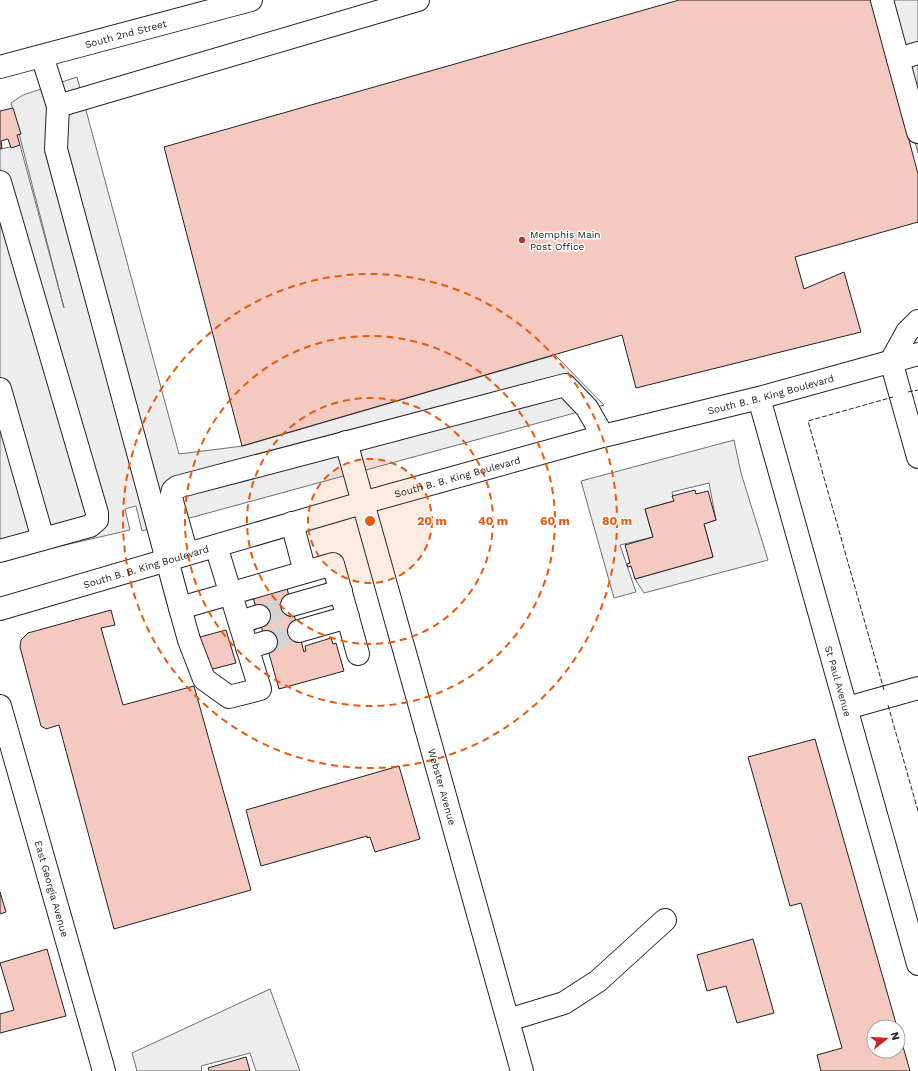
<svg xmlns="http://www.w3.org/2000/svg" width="918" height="1071" viewBox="0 0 918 1071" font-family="'Work Sans',sans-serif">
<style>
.parking{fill:#ededed;stroke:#6f6f6f}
.building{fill:#f3c9c0;stroke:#222}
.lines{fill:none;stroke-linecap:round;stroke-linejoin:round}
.minor-tunnel{stroke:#d3d3d3;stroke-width:22;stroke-dasharray:22 11;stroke-linecap:butt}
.minor-casing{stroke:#222;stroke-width:24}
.major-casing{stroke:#222;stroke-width:24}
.minor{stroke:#fff;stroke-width:22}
.major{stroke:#fff;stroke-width:22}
.fence{stroke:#222;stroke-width:1;stroke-dasharray:5 2;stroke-linecap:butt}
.ring{fill:none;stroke:#e8590c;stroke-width:2;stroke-dasharray:7 5}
.poi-dot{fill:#c62828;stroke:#fff;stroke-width:1.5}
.labels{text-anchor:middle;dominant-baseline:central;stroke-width:3;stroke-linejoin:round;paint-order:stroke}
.street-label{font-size:10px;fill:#222;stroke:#fff}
.poi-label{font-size:10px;fill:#222;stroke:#fff;text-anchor:start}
.centre{fill:#e8590c;stroke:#fff;stroke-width:2}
.ring-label{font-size:12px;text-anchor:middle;font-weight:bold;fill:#e8590c;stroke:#fff;stroke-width:3;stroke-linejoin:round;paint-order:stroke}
</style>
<rect width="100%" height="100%" fill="#fff"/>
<g class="parking">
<polygon points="878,0 918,0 918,153"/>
<polygon points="77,77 179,454 243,446 555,355 604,405 142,531 136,506 125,509 130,530 0,560 0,149 20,145 64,308 11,103 23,95"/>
<polygon points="734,440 741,473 768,560 644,593 635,579 713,557 704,524 716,520 709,483 672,492 674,501 645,509 653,537 620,545 636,592 614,598 581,481"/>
<polygon points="270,989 300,1071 256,1071 250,1053 201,1066 202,1071 137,1071 132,1053"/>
</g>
<g class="building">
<polygon points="679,0 872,0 918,174 918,222 795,257 804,289 844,272 861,332 636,388 622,335 242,446 164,147"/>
<polygon points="13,108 21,134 17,135 20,145 11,148 8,139 1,141 2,148 0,149 0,111"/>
<polygon points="695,490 696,494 708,491 716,520 704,524 713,557 635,579 631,566 628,567 627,564 630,563 625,545 653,537 645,509 674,501 672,496"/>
<polygon points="285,581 304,652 306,651 305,646 331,638 333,644 336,643 344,671 279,689 251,590"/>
<polygon points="111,610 115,625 101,628 123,705 194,686 251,890 114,929 59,725 46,729 41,726 20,647 21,640 28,633"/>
<polygon points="226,630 236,663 209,670 200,637"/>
<polygon points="815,739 897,1027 874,1027 874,1051 898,1051 898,1029 910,1071 821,1071 817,1055 842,1048 801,903 790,906 748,757"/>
<polygon points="399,766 420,839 375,852 370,837 367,838 367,836 261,866 246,810"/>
<polygon points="0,892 6,912 0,914"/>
<polygon points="753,939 774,1013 737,1023 726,986 707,991 697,955"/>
<polygon points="47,949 66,1016 0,1033 0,1014 14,1010 0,963"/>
<polygon points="246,1057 250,1071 209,1071 208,1068"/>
</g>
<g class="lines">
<g class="minor-tunnel">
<polyline points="259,616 292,605"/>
<polyline points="266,642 299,631"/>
</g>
<g class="minor-casing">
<g id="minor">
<polyline points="882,0 898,59"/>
<polyline points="918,53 898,59 918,132"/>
<polyline points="42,56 58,106"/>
<path id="s1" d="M0 67 251 0"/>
<polyline points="0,182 97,513 97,520 90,526 0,551"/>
<polyline points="918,321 907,332 891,361 918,457"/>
<polyline points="0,389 43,539"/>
<path id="s2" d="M759 398 918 964"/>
<path id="s3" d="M346 442 522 1071"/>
<polyline points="292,523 305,572"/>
<polyline points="216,546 260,689 229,697 204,679 189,640 180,608 333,564 358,654"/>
<polyline points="187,554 171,498 173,490 177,487 565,385 587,408 603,436"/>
<polyline points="292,605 341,591"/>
<polyline points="180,608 56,149 58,106 418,0"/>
<polyline points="240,622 259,616"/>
<polyline points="299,631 348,617"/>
<polyline points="247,648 266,642"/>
<path id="s4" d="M0 706 104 1071"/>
<polyline points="847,708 918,688"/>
<polyline points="508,1020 564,1003 598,981 665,920"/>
</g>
</g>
<g class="major-casing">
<g id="major">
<path id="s5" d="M0 609 362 503 603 436 759 398 918 354"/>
</g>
</g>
<use href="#minor" class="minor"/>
<use href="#major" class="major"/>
<g class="fence">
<polyline points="908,392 918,390"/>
<polyline points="884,690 808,421 893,397"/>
<polyline points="888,705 918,811"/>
</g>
</g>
<circle cx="370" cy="521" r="62" fill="#e8590c" fill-opacity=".12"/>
<g class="ring">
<circle cx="370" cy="521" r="62"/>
<circle cx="370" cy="521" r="123"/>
<circle cx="370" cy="521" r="185"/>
<circle cx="370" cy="521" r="247"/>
</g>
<circle class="poi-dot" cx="522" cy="240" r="4"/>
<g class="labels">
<g class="street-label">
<text stroke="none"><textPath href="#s1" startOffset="130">South 2nd Street</textPath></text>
<text stroke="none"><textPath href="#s5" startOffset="800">South B. B. King Boulevard</textPath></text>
<text stroke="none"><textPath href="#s5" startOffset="476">South B. B. King Boulevard</textPath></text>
<text stroke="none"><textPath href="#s5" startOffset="152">South B. B. King Boulevard</textPath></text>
<text stroke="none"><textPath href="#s2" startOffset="294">St Paul Avenue</textPath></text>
<text stroke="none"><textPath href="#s3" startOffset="358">Webster Avenue</textPath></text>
<text stroke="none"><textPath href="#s4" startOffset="190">East Georgia Avenue</textPath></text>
</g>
<g class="poi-label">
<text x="530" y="234">Memphis Main<tspan x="530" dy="12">Post Office</tspan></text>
</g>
</g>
<circle cx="370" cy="521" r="6" class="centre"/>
<g class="ring-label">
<text x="432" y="525">20 m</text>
<text x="493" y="525">40 m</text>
<text x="555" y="525">60 m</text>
<text x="617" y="525">80 m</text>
</g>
<g transform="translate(886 1039) rotate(73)"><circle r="19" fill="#ffffff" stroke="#a7a7a7"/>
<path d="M0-3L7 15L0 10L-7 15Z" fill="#c62828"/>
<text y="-6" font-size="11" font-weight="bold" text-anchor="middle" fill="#222222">N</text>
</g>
</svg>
